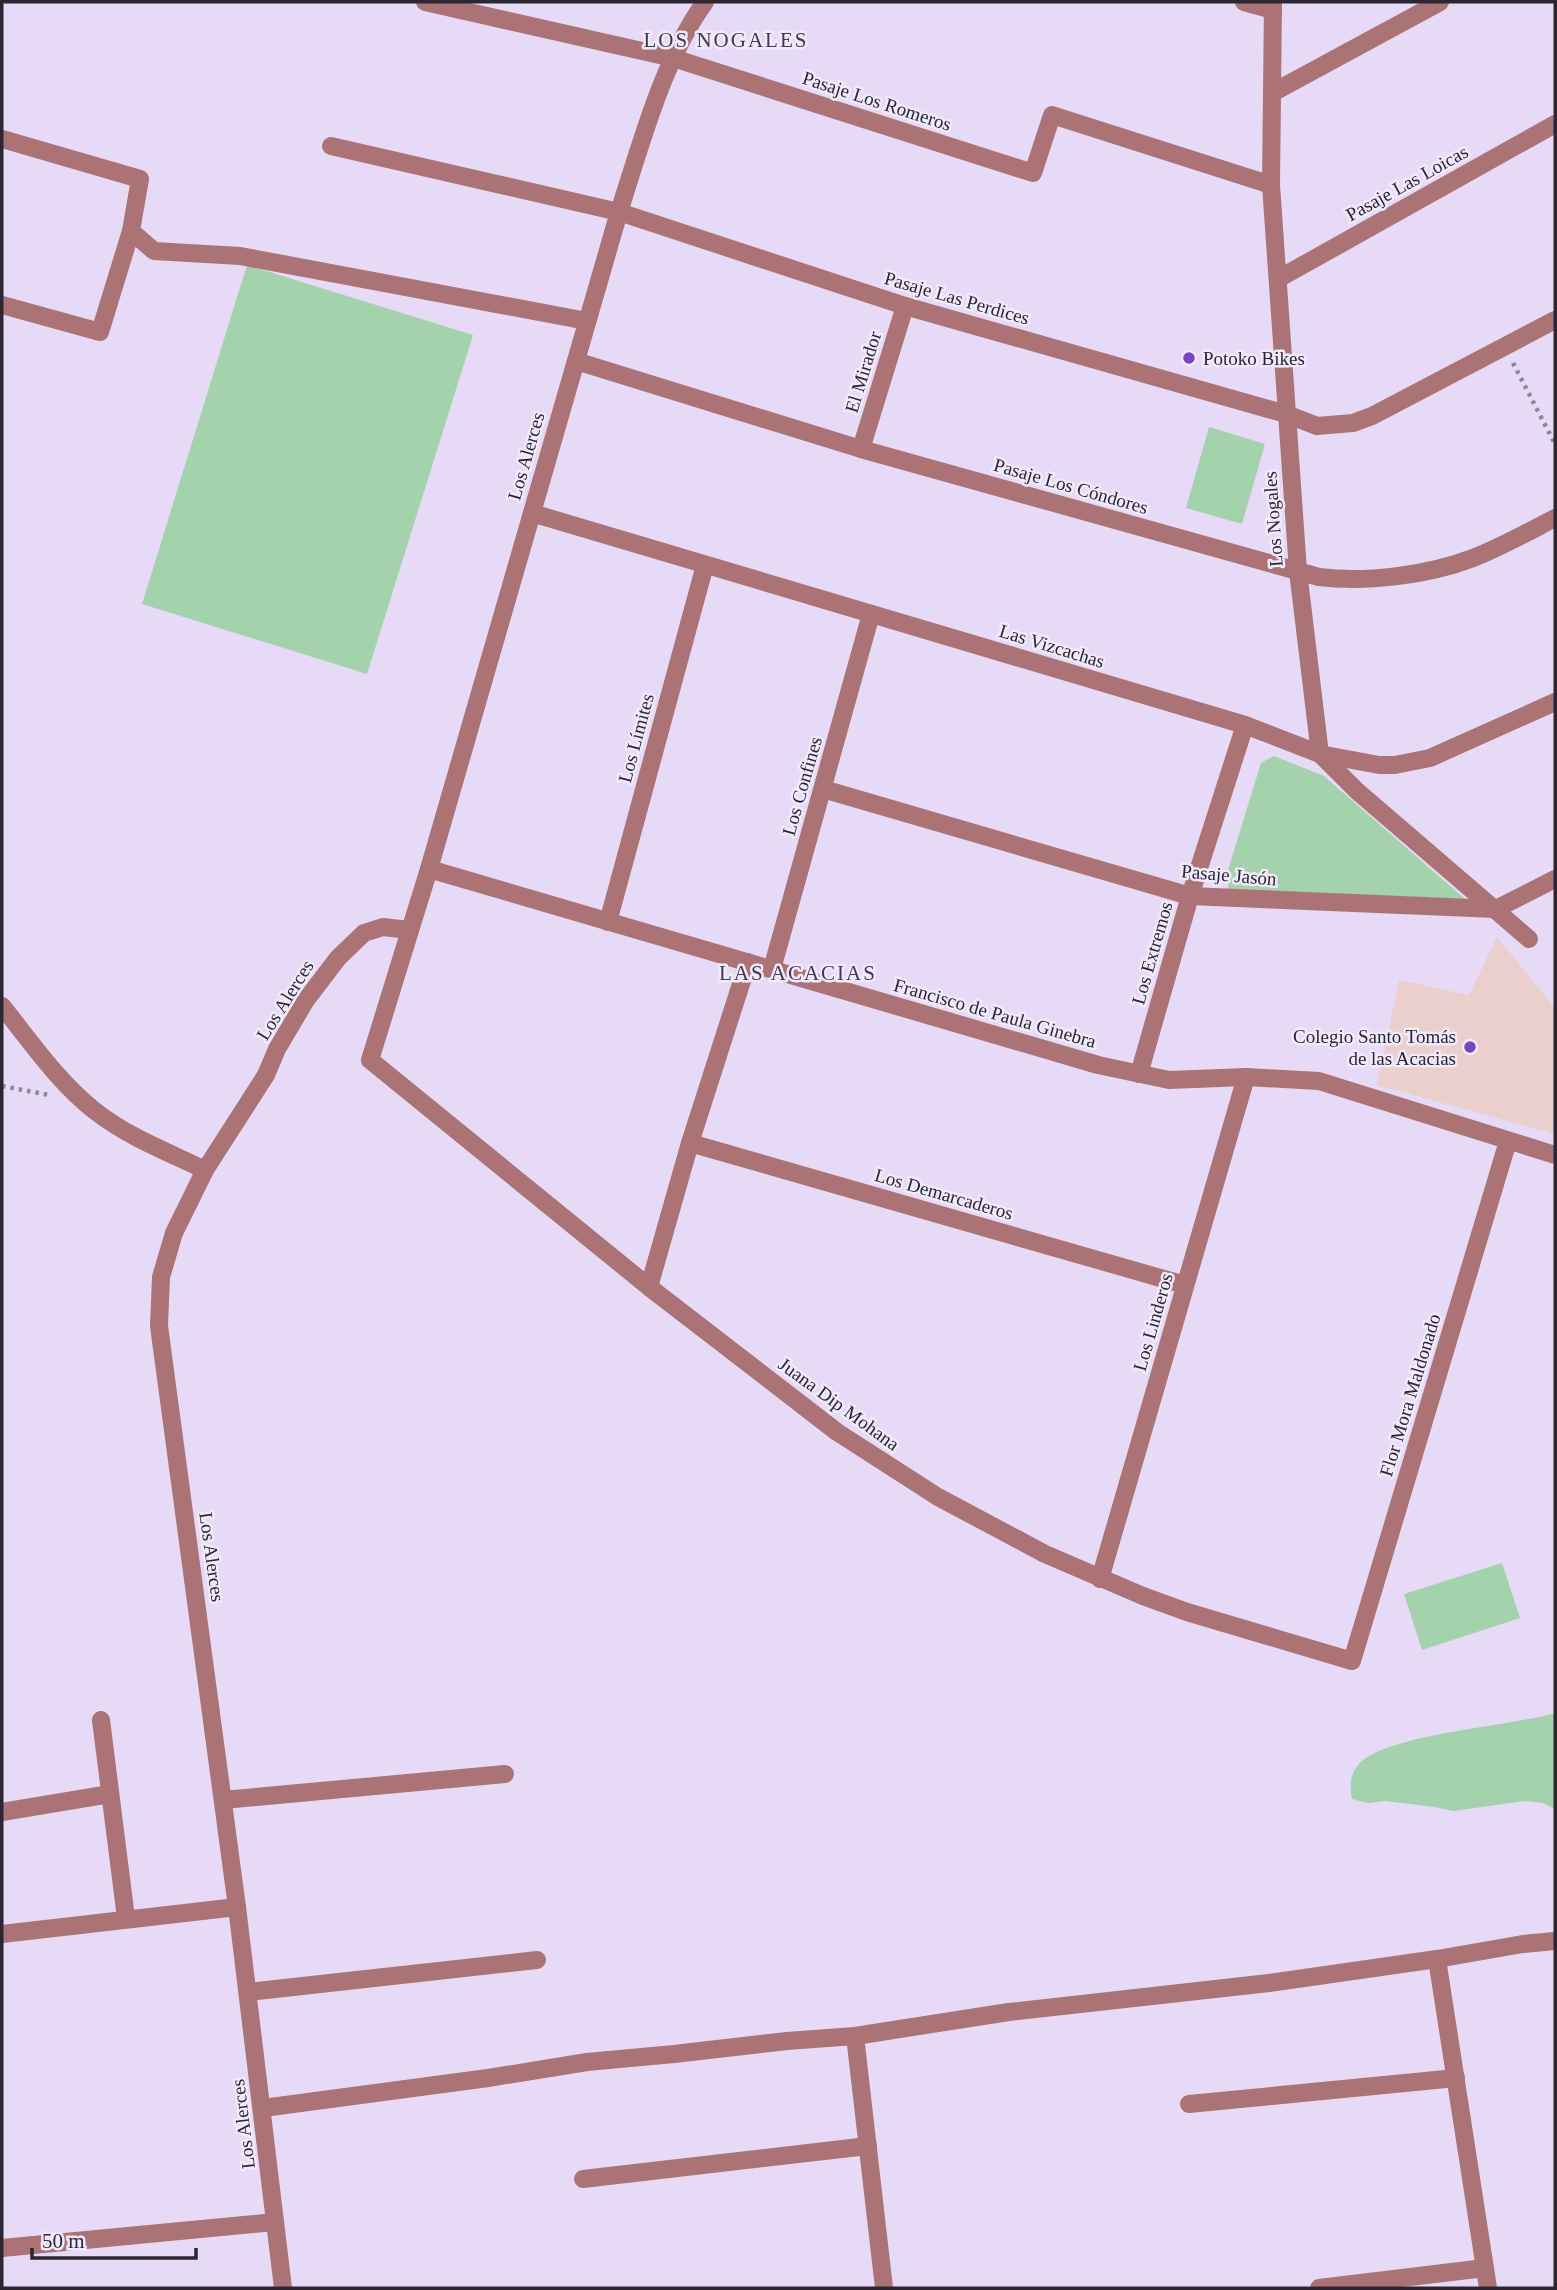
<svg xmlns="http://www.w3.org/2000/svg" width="1557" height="2290" viewBox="0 0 1557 2290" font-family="'Times New Roman',serif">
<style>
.education{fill:#eacfcc}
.green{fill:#a3d2ac}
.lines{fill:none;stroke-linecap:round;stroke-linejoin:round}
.path{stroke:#8d8599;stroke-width:4.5;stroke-dasharray:3.5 5;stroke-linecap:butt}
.minor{stroke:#ab7375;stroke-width:18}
.poi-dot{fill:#7745bd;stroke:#f1eafc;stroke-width:2.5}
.labels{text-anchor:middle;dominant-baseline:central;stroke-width:5;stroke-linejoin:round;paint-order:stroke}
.street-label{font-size:19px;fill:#2b2631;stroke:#f1eafc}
.poi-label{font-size:19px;fill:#2b2631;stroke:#f1eafc;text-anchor:start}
.neighbourhood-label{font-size:21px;letter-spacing:2px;fill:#42384f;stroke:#f1eafc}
</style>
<rect width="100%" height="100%" fill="#e6daf7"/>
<polygon class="education" points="1497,937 1555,1008 1555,1134 1377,1085 1399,980 1469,995"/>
<g class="green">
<polygon points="247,265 473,335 367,674 142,604"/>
<polygon points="1209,427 1265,444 1242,524 1186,508"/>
<polygon points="1274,756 1324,776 1465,899 1228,890 1228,870 1261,763"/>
<polygon points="1502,1563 1520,1618 1422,1650 1404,1594"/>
<path d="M1555 1713V1809L1543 1803 1525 1801 1453 1811 1435 1807 1385 1801 1368 1803 1352 1799C1350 1786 1349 1775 1359 1764 1386 1734 1512 1726 1555 1713Z"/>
</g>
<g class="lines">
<g class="path">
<polyline points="1513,363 1555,444"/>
<polyline points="2,1086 49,1095"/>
</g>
<g class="minor">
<polyline points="425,2 673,58 1033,173 1052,115 1271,185"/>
<path d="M705 2C663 60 641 144 619 212L429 869 370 1060 649 1287 837 1432 938 1497 1045 1554 1143 1596 1187 1612 1352 1661 1508 1141"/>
<polyline points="1244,2 1273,10"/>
<polyline points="1273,2 1271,185 1298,571 1320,754 1357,791 1529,939"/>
<polyline points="1272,93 1440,2"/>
<polyline points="2,139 140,179 131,231 154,251 240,256 587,321"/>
<polyline points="331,146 619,212 905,306 1286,414 1317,426 1353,423 1372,416 1555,320"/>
<polyline points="1278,279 1555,124"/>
<polyline points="2,305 100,332 131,231"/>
<path d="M576 361 861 449 1319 577C1366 583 1429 575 1473 558 1501 547 1528 532 1555 518"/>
<polyline points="861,449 905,306"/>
<polyline points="532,513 1245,725 1320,754 1379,765 1395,765 1430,758 1555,702"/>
<polyline points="823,789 1190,896 1496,909 1555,879"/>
<polyline points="429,869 1098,1065 1169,1080 1246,1077 1319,1081 1555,1155"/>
<polyline points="608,922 705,565"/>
<polyline points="772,969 871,614"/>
<path d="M2 1006C31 1042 58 1082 95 1111 128 1137 168 1152 205 1170"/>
<polyline points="1139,1074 1190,896 1245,725"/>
<polyline points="690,1143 1185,1285"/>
<polyline points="649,1287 690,1143 748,962"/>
<polyline points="1100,1579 1246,1077"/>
<polyline points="101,1720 126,1918"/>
<polyline points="223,1800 505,1774"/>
<polyline points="2,1812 110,1794"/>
<polyline points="2,1934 237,1907"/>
<polyline points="1437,1959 1488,2288"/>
<polyline points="248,1992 537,1960"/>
<polyline points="855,2036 884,2288"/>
<polyline points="1189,2104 1456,2078"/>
<polyline points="263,2108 488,2078 587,2062 674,2054 787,2041 855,2036 1009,2012 1269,1983 1437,1959 1523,1944 1555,1941"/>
<polyline points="583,2179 868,2146"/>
<polyline points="2,2248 275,2222"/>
<polyline points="283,2288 237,1907 159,1326 161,1277 174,1233 205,1170 266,1075 277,1049 306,1000 338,958 364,933 383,927 409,930"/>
<polyline points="1319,2288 1485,2268"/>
</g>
</g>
<g class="poi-dot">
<circle cx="1189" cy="358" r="7"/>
<circle cx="1470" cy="1047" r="7"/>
</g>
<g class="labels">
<g class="street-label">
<text transform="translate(877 101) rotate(18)">Pasaje Los Romeros</text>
<text transform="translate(1407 183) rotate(-29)">Pasaje Las Loicas</text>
<text transform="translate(957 298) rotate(16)">Pasaje Las Perdices</text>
<text transform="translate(863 372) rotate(-73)">El Mirador</text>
<text transform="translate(526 456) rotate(-74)">Los Alerces</text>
<text transform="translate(1071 486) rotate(16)">Pasaje Los Cóndores</text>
<text transform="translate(1273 519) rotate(-94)">Los Nogales</text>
<text transform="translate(1052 646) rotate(17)">Las Vizcachas</text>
<text transform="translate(636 738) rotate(-75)">Los Límites</text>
<text transform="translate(802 786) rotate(-74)">Los Confines</text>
<text transform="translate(1229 875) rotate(5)">Pasaje Jasón</text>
<text transform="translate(1152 953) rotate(-74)">Los Extremos</text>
<text transform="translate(285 1000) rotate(-58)">Los Alerces</text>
<text transform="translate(995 1013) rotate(16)">Francisco de Paula Ginebra</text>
<text transform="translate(944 1194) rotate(16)">Los Demarcaderos</text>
<text transform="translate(1153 1322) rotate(-74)">Los Linderos</text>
<text transform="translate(1410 1395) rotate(-73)">Flor Mora Maldonado</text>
<text transform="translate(839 1404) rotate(36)">Juana Dip Mohana</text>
<text transform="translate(212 1557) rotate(82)">Los Alerces</text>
<text transform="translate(243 2124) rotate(-97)">Los Alerces</text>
</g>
<g class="poi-label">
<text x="1203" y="358">Potoko Bikes</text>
<text x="1456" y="1036" text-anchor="end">Colegio Santo Tomás<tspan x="1456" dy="22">de las Acacias</tspan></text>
</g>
<g class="neighbourhood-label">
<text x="726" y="40">LOS NOGALES</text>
<text x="798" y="973">LAS ACACIAS</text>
</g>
</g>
<rect width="1557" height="2290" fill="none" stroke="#2b2631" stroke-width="7"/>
<path d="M32 2248v10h164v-10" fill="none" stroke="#2b2631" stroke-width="3.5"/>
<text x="42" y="2248" font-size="21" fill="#2b2631" stroke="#f1eafc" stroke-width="5" paint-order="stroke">50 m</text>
</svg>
